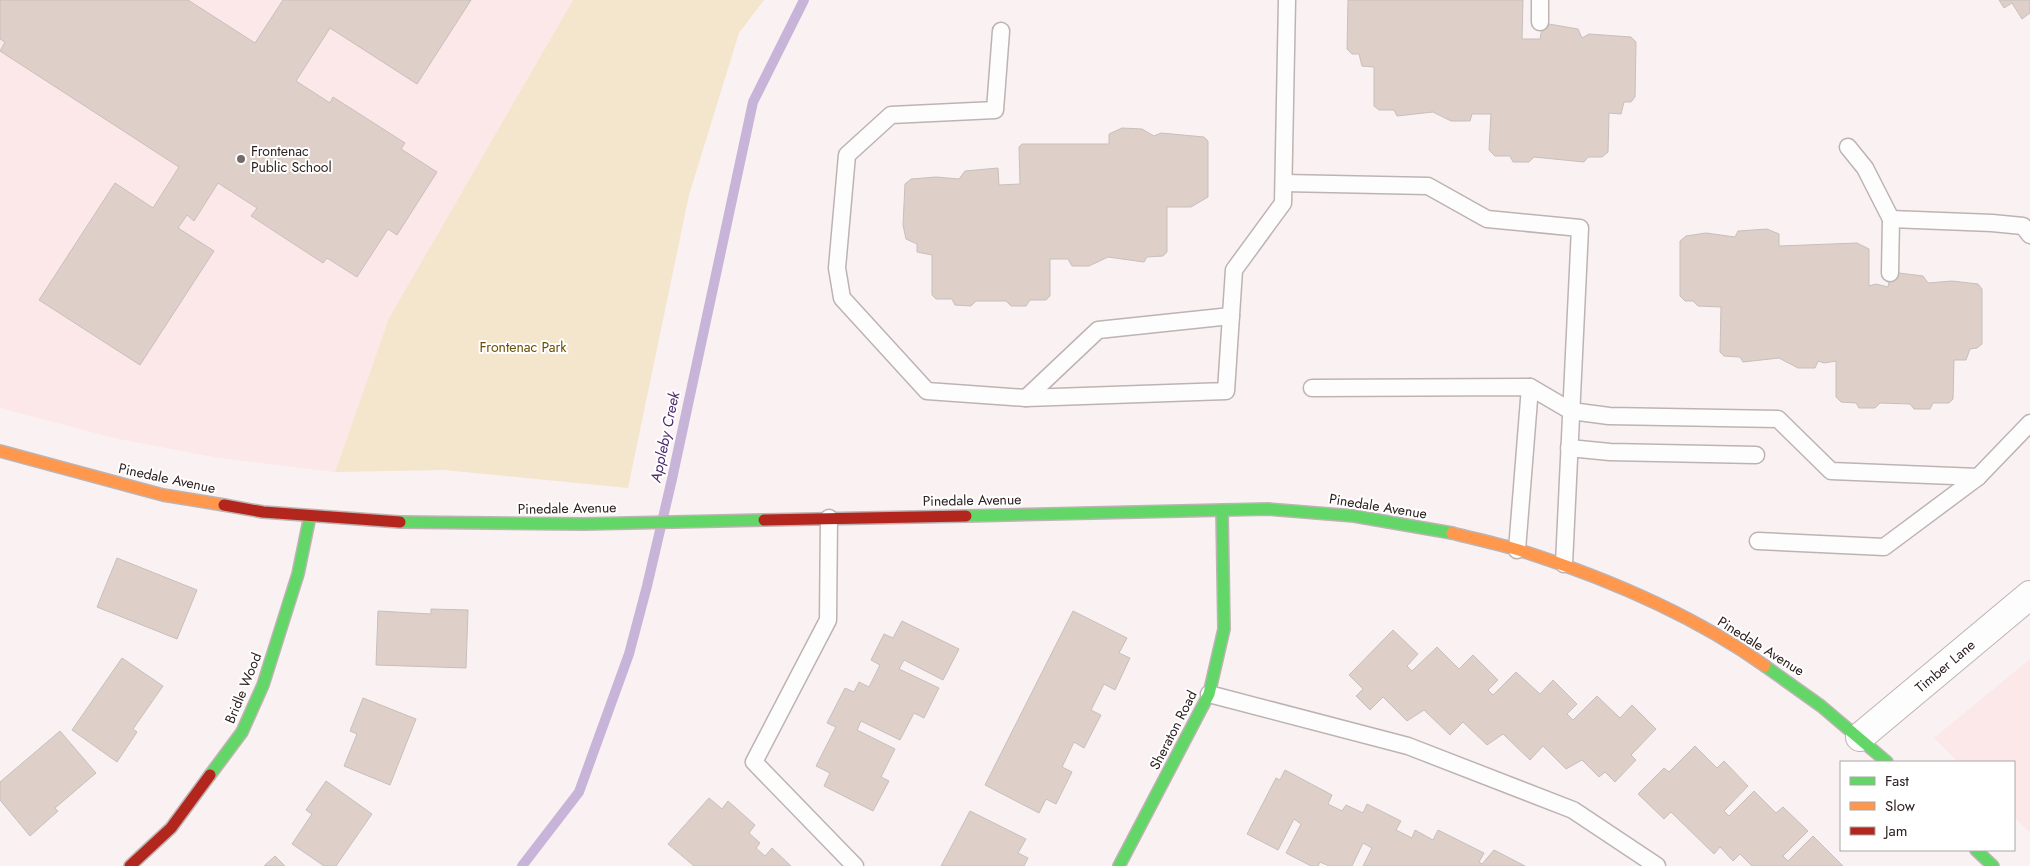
<svg xmlns="http://www.w3.org/2000/svg" width="2030" height="866" viewBox="0 0 2030 866" font-family="Jost,sans-serif">
<style>
.built{fill:#fce8e9}
.green{fill:#f4e5cd}
.lines{fill:none;stroke-linecap:round;stroke-linejoin:round}
.stream{stroke:#c8b4d9;stroke-width:10}
.building{fill:#decfc9;stroke:#c8bfbc}
.lane-casing{stroke:#beb3b3;stroke-width:19}
.street-casing{stroke:#beb3b3;stroke-width:30}
.fast-casing{stroke:#beb3b3;stroke-width:14}
.slow-casing{stroke:#beb3b3;stroke-width:14}
.jam-casing{stroke:#beb3b3;stroke-width:14}
.lane{stroke:#fefdfd;stroke-width:16}
.street{stroke:#fefdfd;stroke-width:28}
.fast{stroke:#63d668;stroke-width:11}
.slow{stroke:#ff974d;stroke-width:11}
.jam{stroke:#b3261e;stroke-width:11}
.poi-dot{fill:#756a6a;stroke:#fff;stroke-width:2}
.labels{text-anchor:middle;dominant-baseline:central;stroke-width:4;stroke-linejoin:round;paint-order:stroke}
.poi-label{font-size:14px;fill:#2e2020;stroke:#fff;text-anchor:start}
.park-label{font-size:14px;fill:#674d02;stroke:#fff}
.street-label{font-size:14px;fill:#2e2020;stroke:#fff}
.water-label{font-size:15px;font-style:italic;fill:#4f2c6d;stroke:#fff}
</style>
<rect width="100%" height="100%" fill="#faf2f2"/>
<g class="built">
<polygon points="0,0 573,0 389,318 335,472 218,458 114,438 0,408"/>
<polygon points="2030,659 2030,833 2014,817 2014,762 1958,762 1934,738"/>
</g>
<polygon class="green" points="573,0 764,0 739,33 689,195 628,488 444,470 335,472 389,318"/>
<g class="lines">
<polyline class="stream" points="522,866 579,792 629,654 647,586 672,479 753,102 804,0"/>
</g>
<g class="building">
<polygon points="0,0 188,0 255,43 283,0 471,0 417,84 330,28 296,81 330,103 333,97 405,143 401,149 437,172 397,235 388,229 357,277 327,258 323,263 251,216 257,208 218,183 194,221 187,215 178,228 214,251 140,365 39,300 115,183 153,208 179,167 0,51 5,42 0,39"/>
<polygon points="1348,0 1523,0 1522,39 1540,39 1543,23 1578,29 1582,38 1589,34 1631,37 1636,42 1635,97 1631,102 1624,102 1621,114 1609,113 1608,152 1602,157 1588,157 1584,162 1534,157 1529,162 1513,162 1510,156 1495,156 1489,150 1491,114 1472,114 1470,121 1451,121 1433,112 1397,116 1394,110 1379,110 1374,106 1374,67 1362,66 1359,54 1352,54 1347,49"/>
<polygon points="1999,0 2030,0 2030,13 2022,19 2012,3 2004,8"/>
<polygon points="1122,128 1142,129 1154,136 1161,133 1204,137 1208,141 1208,197 1191,207 1167,207 1167,252 1163,256 1147,257 1144,262 1108,257 1089,266 1072,266 1068,259 1050,259 1050,296 1046,300 1030,300 1026,306 1011,306 1006,301 976,301 971,306 955,305 952,299 936,299 932,295 932,255 917,252 917,244 906,239 903,225 905,184 911,179 936,177 959,179 965,171 998,168 999,185 1020,184 1019,147 1022,144 1109,144 1109,134"/>
<polygon points="1767,229 1779,234 1779,246 1857,243 1869,249 1869,286 1876,284 1888,287 1891,272 1923,276 1928,283 1952,281 1978,284 1982,289 1982,344 1977,348 1970,349 1966,360 1954,360 1953,399 1949,403 1933,403 1930,409 1914,409 1910,404 1880,403 1875,408 1859,408 1856,403 1841,402 1836,397 1836,361 1824,363 1818,361 1815,368 1798,368 1779,358 1743,362 1740,357 1724,356 1720,352 1721,307 1698,306 1693,301 1685,301 1680,296 1680,241 1686,236 1706,233 1735,237 1738,231"/>
<polygon points="117,558 197,590 177,639 97,607"/>
<polygon points="431,609 468,610 466,668 376,665 378,611 431,614"/>
<polygon points="1073,611 1127,638 1119,653 1130,658 1115,690 1104,684 1091,710 1101,715 1084,748 1074,742 1062,767 1072,772 1056,804 1046,799 1039,813 985,785"/>
<polygon points="902,621 959,649 943,680 904,660 899,669 939,688 924,718 914,713 900,740 861,721 857,730 895,749 881,777 889,781 873,811 824,786 830,773 816,766 836,727 827,723 845,688 854,692 859,682 869,687 880,665 871,660 884,634 893,638"/>
<polygon points="1393,630 1418,654 1407,666 1412,671 1437,647 1459,669 1473,655 1498,680 1488,690 1493,695 1516,672 1540,694 1553,680 1577,704 1567,714 1573,720 1597,696 1620,718 1632,705 1656,729 1631,755 1636,760 1615,782 1605,772 1599,777 1582,760 1566,769 1543,746 1530,760 1503,734 1487,745 1463,722 1450,735 1424,710 1407,721 1383,697 1370,710 1356,696 1363,689 1349,675"/>
<polygon points="122,658 163,686 133,729 137,732 117,762 72,730"/>
<polygon points="363,698 416,719 390,785 344,766 357,734 350,731"/>
<polygon points="60,731 96,773 55,808 58,811 30,836 0,800 0,782"/>
<polygon points="1695,746 1717,768 1724,761 1748,786 1724,811 1729,816 1754,791 1776,813 1783,807 1808,831 1783,856 1788,861 1813,836 1843,866 1752,866 1740,854 1733,861 1720,847 1714,854 1671,812 1664,819 1638,794 1664,768 1669,772"/>
<polygon points="1285,770 1332,795 1328,804 1342,811 1346,805 1363,813 1367,804 1401,821 1396,830 1412,838 1415,830 1433,840 1438,830 1484,853 1479,862 1482,864 1494,850 1525,866 1363,866 1372,848 1363,843 1352,866 1329,866 1320,862 1318,866 1311,866 1286,853 1301,824 1294,819 1278,850 1247,834 1276,778 1280,780"/>
<polygon points="326,781 372,814 336,866 324,866 292,844 312,814 306,810"/>
<polygon points="709,798 722,809 728,801 755,825 749,833 760,843 756,848 765,856 772,848 791,866 694,866 668,844"/>
<polygon points="970,811 1026,839 1018,853 1028,858 1024,866 941,866"/>
<polygon points="275,856 285,866 264,866"/>
</g>
<g class="lines">
<g class="lane-casing">
<g id="lane">
<polyline points="1540,0 1540,22"/>
<polyline points="1001,31 995,110 891,115 847,155 837,268 842,298 927,391 1026,398 1226,391 1234,270 1283,203 1287,0"/>
<polyline points="1848,147 1865,168 1891,219 1890,273"/>
<polyline points="1284,183 1428,186 1487,219 1580,228 1564,564"/>
<polyline points="1891,219 1992,223 2023,226 2030,235"/>
<polyline points="1312,388 1530,387 1571,411 1609,416 1778,419 1831,471 1978,477"/>
<polyline points="1026,398 1098,330 1231,316"/>
<polyline points="1569,448 1610,452 1756,455"/>
<polyline points="829,518 828,620 754,762 855,866"/>
<polyline points="1758,541 1884,547 1978,477 2030,423"/>
<polyline points="1517,550 1530,387"/>
<polyline points="1209,694 1408,746 1573,810 1657,866"/>
</g>
</g>
<g class="street-casing">
<polyline id="street" points="1860,737 2030,595"/>
</g>
<g class="fast-casing">
<g id="fast">
<polyline points="966,516 1268,509 1354,516 1452,533"/>
<polyline points="400,522 584,524 764,520"/>
<polyline points="1765,666 1821,706 1887,762"/>
<polyline points="210,775 242,732 263,685 298,574 310,516"/>
<polyline points="1976,850 1993,866"/>
<polyline points="1119,866 1209,694 1224,629 1222,510"/>
</g>
</g>
<g class="slow-casing">
<g id="slow">
<polyline points="0,451 163,495 224,505"/>
<path d="M1452 533C1475 539 1499 544 1522 551 1606 578 1692 614 1765 666"/>
</g>
</g>
<g class="jam-casing">
<g id="jam">
<polyline points="224,505 263,512 400,522"/>
<polyline points="764,520 966,516"/>
<polyline points="130,866 171,828 210,775"/>
</g>
</g>
<use href="#lane" class="lane"/>
<use href="#street" class="street"/>
<use href="#fast" class="fast"/>
<use href="#slow" class="slow"/>
<use href="#jam" class="jam"/>
</g>
<circle class="poi-dot" cx="241" cy="159" r="5"/>
<g class="labels">
<g class="poi-label">
<text x="251" y="151">Frontenac<tspan x="251" dy="16">Public School</tspan></text>
</g>
<g class="park-label">
<text x="523" y="347">Frontenac Park</text>
</g>
<g class="street-label">
<text transform="translate(167 478) rotate(12)">Pinedale Avenue</text>
<text transform="translate(972 500) rotate(-1)">Pinedale Avenue</text>
<text transform="translate(1378 506) rotate(9)">Pinedale Avenue</text>
<text transform="translate(567 508) rotate(-1)">Pinedale Avenue</text>
<text transform="translate(1761 646) rotate(32)">Pinedale Avenue</text>
<text transform="translate(1945 666) rotate(-40)">Timber Lane</text>
<text transform="translate(243 688) rotate(-68)">Bridle Wood</text>
<text transform="translate(1173 730) rotate(-63)">Sheraton Road</text>
</g>
<g class="water-label">
<text transform="translate(665 437) rotate(-78)">Appleby Creek</text>
</g>
</g>
<rect x="1840" y="761" width="175" height="90" fill="#ffffff" stroke="#aba6a6"/>
<rect x="1850" y="777" width="25" height="8" fill="#63d668" stroke="#aba6a6"/>
<text x="1885" y="786" font-size="15" fill="#2e2020">Fast</text>
<rect x="1850" y="802" width="25" height="8" fill="#ff974d" stroke="#aba6a6"/>
<text x="1885" y="811" font-size="15" fill="#2e2020">Slow</text>
<rect x="1850" y="827" width="25" height="8" fill="#b3261e" stroke="#aba6a6"/>
<text x="1885" y="836" font-size="15" fill="#2e2020">Jam</text>
</svg>
